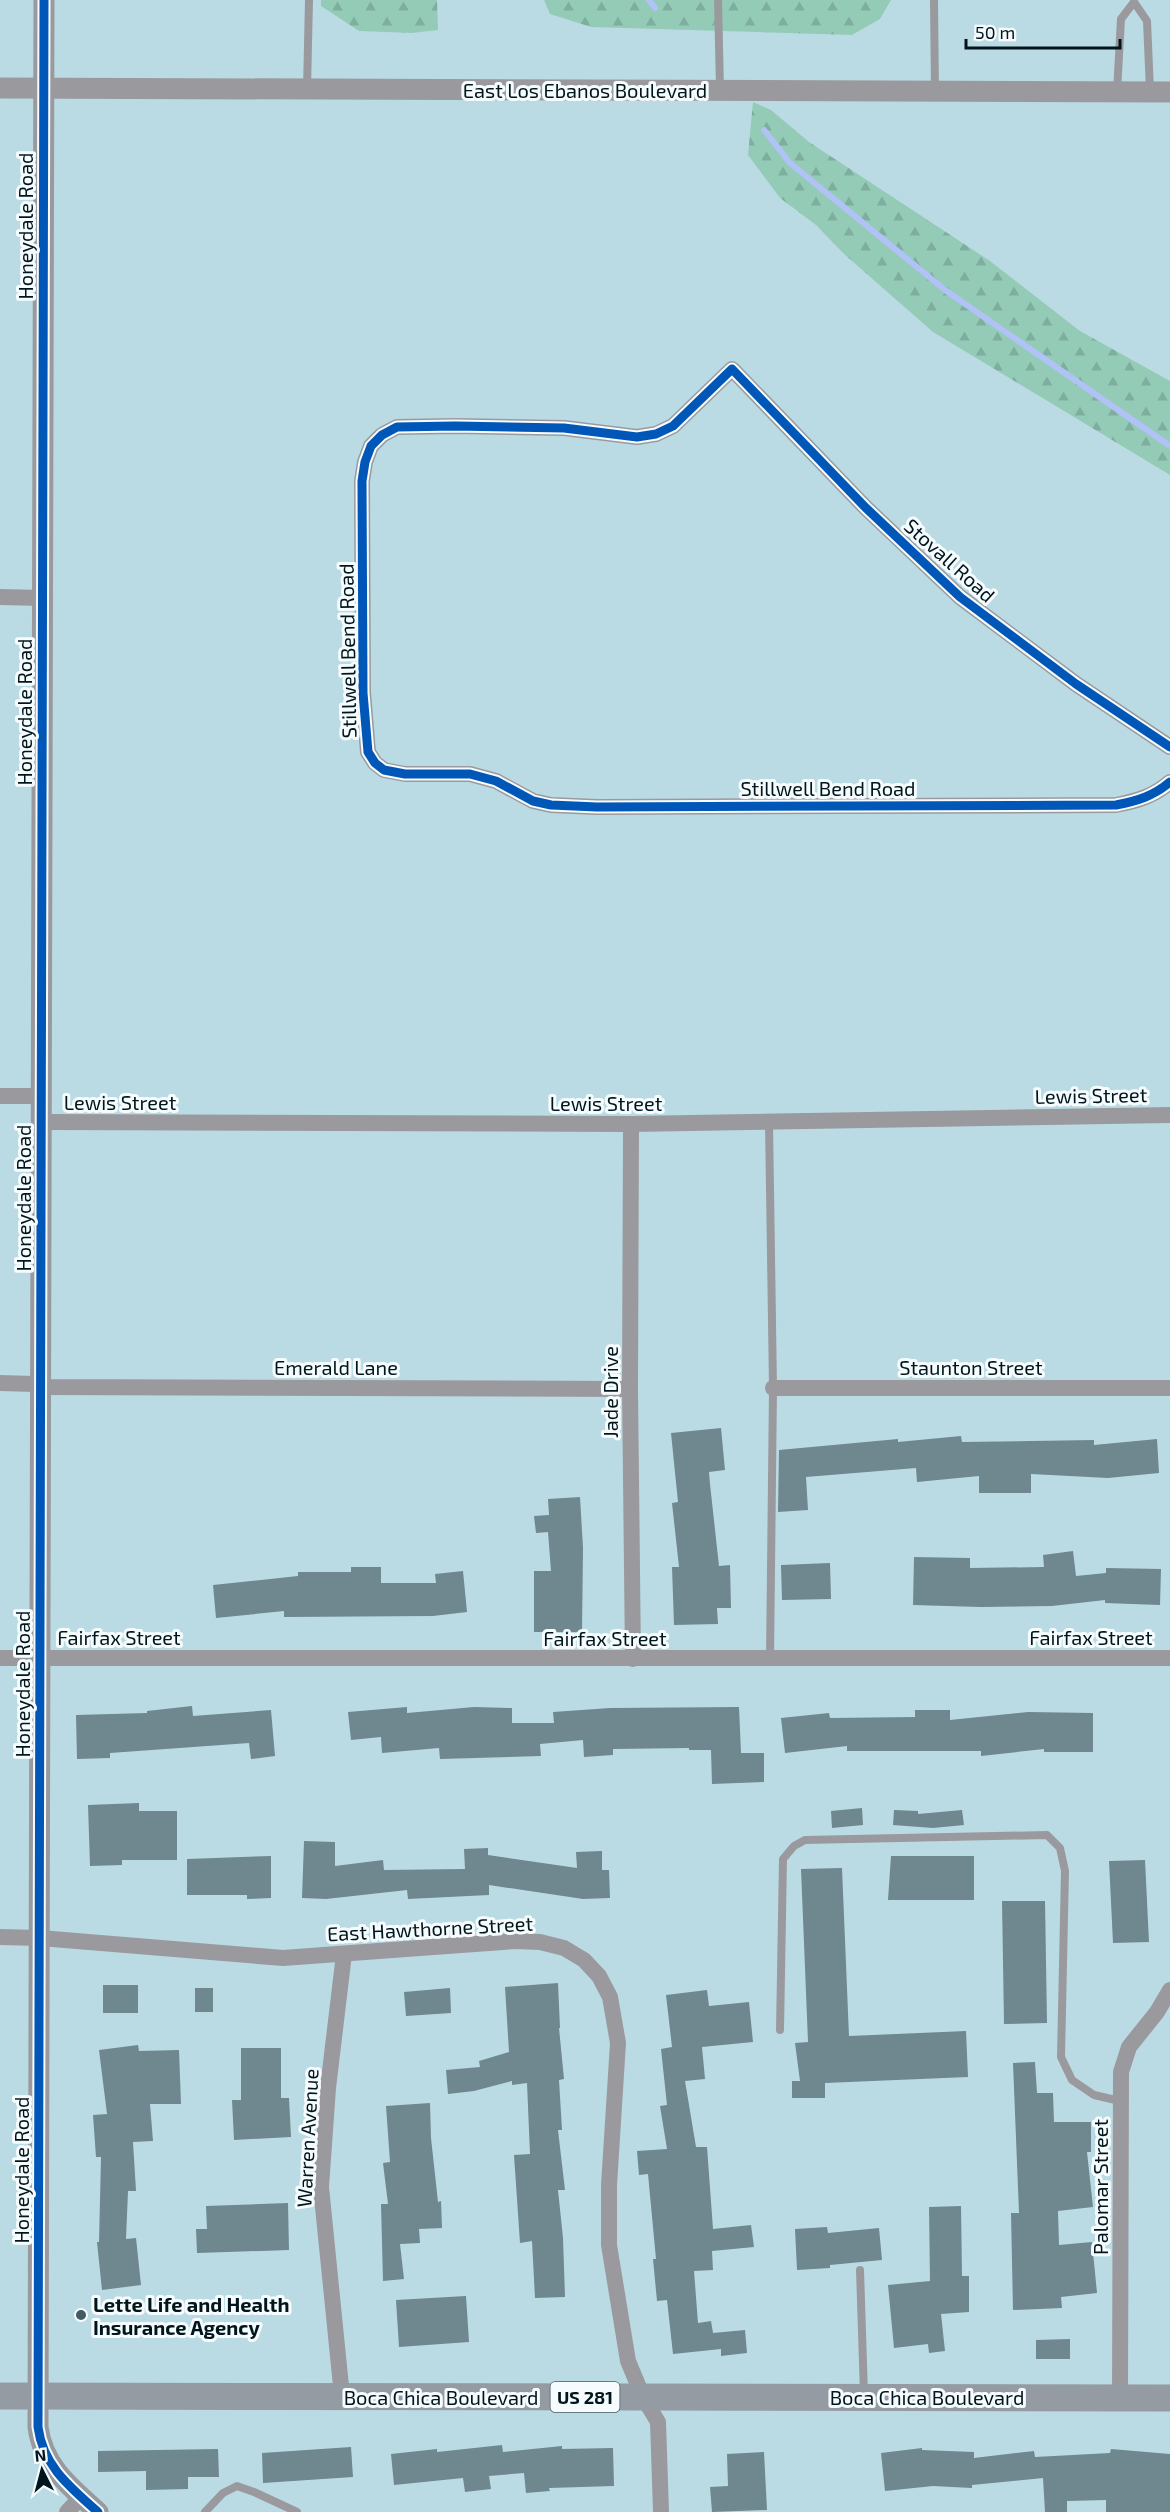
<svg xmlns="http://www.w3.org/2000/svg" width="1170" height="2512" viewBox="0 0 1170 2512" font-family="'Exo 2',sans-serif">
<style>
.forest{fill:url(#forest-firs)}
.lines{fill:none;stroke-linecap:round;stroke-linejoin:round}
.stream{stroke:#b0c2f6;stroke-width:6}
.building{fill:#6f878e}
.service{stroke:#9a9a9e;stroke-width:8}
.minor{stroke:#9a9a9e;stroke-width:16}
.tertiary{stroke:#9a9a9e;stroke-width:21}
.primary{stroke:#959ba3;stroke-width:27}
.cycleway-casing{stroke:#f6fcfd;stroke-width:13}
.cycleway{stroke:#0057b8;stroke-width:9}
.poi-dot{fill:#425b62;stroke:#f6fcfd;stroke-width:2}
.labels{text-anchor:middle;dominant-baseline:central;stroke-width:6;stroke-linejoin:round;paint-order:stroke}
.shield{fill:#f6fcfd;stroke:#4a5b60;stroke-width:1.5}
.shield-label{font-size:18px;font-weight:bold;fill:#01161c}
.street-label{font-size:20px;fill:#01161c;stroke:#f6fcfd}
.poi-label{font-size:20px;font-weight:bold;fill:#01161c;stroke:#f6fcfd;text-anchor:start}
</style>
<defs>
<pattern id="forest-firs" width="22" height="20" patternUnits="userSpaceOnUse" patternTransform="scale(1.5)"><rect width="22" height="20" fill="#94cbb7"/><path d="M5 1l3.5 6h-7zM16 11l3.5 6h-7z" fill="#7eae9d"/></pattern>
</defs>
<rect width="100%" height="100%" fill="#bbdbe4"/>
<g class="forest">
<polygon points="321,0 437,0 438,30 412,33 359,31 321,6"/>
<polygon points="544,0 891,0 880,19 852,35 591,27 550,14"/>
<polygon points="753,102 771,110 809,142 990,261 1080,331 1170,381 1170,475 933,332 844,254 816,225 780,198 748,155"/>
</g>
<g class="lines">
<g class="stream">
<polyline points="649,0 655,8"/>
<polyline points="764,130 790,163 945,290 1170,446"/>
</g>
</g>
<g class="building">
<polygon points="721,1428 725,1470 709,1472 710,1484 719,1566 730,1565 731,1608 717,1608 718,1624 674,1625 672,1567 679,1567 672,1503 678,1502 671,1433"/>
<polygon points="961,1436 962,1442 1094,1440 1094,1445 1157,1439 1159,1473 1108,1478 1031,1474 1031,1493 979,1493 979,1476 917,1482 916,1468 806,1477 808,1510 778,1512 779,1450 898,1439 898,1442"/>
<polygon points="580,1497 583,1548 582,1632 534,1632 534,1571 551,1571 548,1532 536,1533 534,1516 549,1515 548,1499"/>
<polygon points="1073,1551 1076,1576 1106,1573 1106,1568 1161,1569 1160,1605 1105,1603 1105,1600 1052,1606 981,1607 913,1605 914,1557 970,1558 970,1568 1044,1567 1043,1555"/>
<polygon points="830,1563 831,1599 782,1600 781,1565"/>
<polygon points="351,1567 381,1567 381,1583 436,1583 435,1574 463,1571 467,1612 433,1616 284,1617 284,1611 216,1618 213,1585 298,1576 298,1572 351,1572"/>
<polygon points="192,1706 193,1716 271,1710 275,1756 251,1759 249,1743 110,1753 110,1758 77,1759 76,1715 147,1713 147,1711"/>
<polygon points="407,1707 407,1713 474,1707 512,1708 512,1723 554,1723 553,1712 610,1708 739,1707 741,1753 764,1753 764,1782 712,1784 711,1750 689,1750 689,1748 613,1749 613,1755 584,1757 583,1740 540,1744 541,1756 440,1759 439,1748 382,1753 381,1737 351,1740 348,1712"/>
<polygon points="915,1710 950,1710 950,1720 1028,1712 1093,1713 1093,1752 1044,1752 1044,1749 981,1756 981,1751 847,1751 847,1746 785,1753 781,1718 829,1713 830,1718 915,1717"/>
<polygon points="139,1803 139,1811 177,1811 177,1860 122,1860 122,1865 90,1866 88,1805"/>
<polygon points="862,1808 863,1825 832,1828 831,1811"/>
<polygon points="894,1810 918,1811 918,1814 962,1810 964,1825 933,1828 893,1825"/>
<polygon points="304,1841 335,1842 335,1866 383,1860 384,1870 465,1869 464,1849 488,1848 488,1855 577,1868 576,1852 602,1851 602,1870 609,1870 610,1898 583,1899 489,1885 489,1895 408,1899 407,1890 326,1899 302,1898"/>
<polygon points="271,1856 271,1898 247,1899 247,1895 187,1895 187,1859"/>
<polygon points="891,1856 974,1856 974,1900 888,1900"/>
<polygon points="1145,1860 1149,1942 1113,1943 1109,1861"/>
<polygon points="842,1868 849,2036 966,2031 968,2077 825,2083 825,2098 792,2098 792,2081 800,2081 795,2043 808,2042 801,1869"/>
<polygon points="1002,1901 1045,1901 1047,2023 1004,2024"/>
<polygon points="558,1983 560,2028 559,2028 564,2079 559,2080 562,2130 558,2130 565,2190 558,2190 563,2238 565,2297 535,2298 532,2241 520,2243 514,2155 530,2154 527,2083 512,2085 512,2081 474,2091 448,2094 446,2070 480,2067 479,2061 509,2052 505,1987"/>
<rect x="103" y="1985" width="35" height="28"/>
<rect x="195" y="1988" width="18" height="24"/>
<polygon points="450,1988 451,2013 406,2016 404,1992"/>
<polygon points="707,1990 709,2006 749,2002 753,2042 702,2047 705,2079 685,2081 696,2147 707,2147 713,2229 751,2225 754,2247 712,2251 713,2270 694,2271 698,2323 711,2321 713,2333 745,2330 747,2353 721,2356 721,2349 673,2354 667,2300 657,2301 653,2259 656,2259 648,2174 639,2175 637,2151 667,2149 660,2106 667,2105 661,2049 672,2047 666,1995"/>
<polygon points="138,2045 139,2051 179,2050 181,2104 150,2104 153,2141 133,2142 136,2191 128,2191 126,2239 136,2238 141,2285 102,2290 97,2242 99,2242 101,2157 96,2157 93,2115 107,2114 99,2050"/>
<polygon points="241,2048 281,2048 281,2098 289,2098 291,2137 234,2140 232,2100 241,2100"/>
<polygon points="1035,2062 1037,2093 1053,2093 1054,2122 1091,2122 1091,2152 1087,2152 1093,2207 1058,2211 1059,2245 1092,2242 1097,2293 1061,2297 1062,2308 1013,2310 1011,2213 1019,2213 1013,2063"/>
<polygon points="430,2103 431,2138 438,2202 441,2201 442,2228 419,2229 420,2243 400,2244 404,2279 383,2281 381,2204 388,2204 383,2163 390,2162 386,2106"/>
<polygon points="288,2203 289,2250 197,2253 196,2229 207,2229 206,2206"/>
<polygon points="961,2206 962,2276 969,2276 969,2312 941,2314 945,2351 929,2353 928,2344 894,2348 888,2285 930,2281 929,2207"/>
<polygon points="827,2227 828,2233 879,2228 882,2260 830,2265 830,2268 797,2270 795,2229"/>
<polygon points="466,2296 469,2342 399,2347 396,2300"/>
<polygon points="1070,2339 1070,2359 1036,2359 1036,2340"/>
<polygon points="502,2445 503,2452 562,2446 562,2449 613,2448 614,2486 549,2488 550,2491 526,2493 524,2473 489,2476 491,2489 465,2492 463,2478 394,2485 391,2454 437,2449 437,2452"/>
<polygon points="351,2447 353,2477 263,2483 262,2453"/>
<polygon points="922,2448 922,2450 974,2452 974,2458 1034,2451 1035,2457 1110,2453 1111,2449 1170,2454 1170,2512 1106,2512 1106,2500 1067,2501 1067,2512 1045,2512 1043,2478 972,2485 972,2488 933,2486 885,2491 881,2453"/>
<polygon points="218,2449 219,2477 188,2477 188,2489 146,2490 146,2471 98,2472 98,2451"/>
<polygon points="764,2452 767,2510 712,2512 710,2487 728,2486 727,2454"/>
</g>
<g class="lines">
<g class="service">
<polyline points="718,0 720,90"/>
<polyline points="934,0 935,91"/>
<polyline points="307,89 309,0"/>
<polyline points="1117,92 1121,19 1134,2 1147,21 1150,91"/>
<polyline points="769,1122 773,1388 770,1659"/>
<polyline points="780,2030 783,1859 794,1846 805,1840 1047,1835 1060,1848 1065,1871 1061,2057 1072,2080 1094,2095 1120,2101"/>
<polyline points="860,2270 864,2394"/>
<polyline points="205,2512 223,2493 237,2486 254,2492 297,2512"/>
</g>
<g class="minor">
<polyline points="0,597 43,598"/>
<path d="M1170 747 1076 684 960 597 866 508 732 369 673 426 656 434 637 437 564 428 455 426 397 427 382 435 371 446 365 462 362 481 363 693 368 752 375 763 384 770 405 774H470L496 781 533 801 551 805 597 807 1116 805C1137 801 1154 796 1170 782"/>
<polyline points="0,1096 42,1096"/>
<polyline points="42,1122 631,1124 1170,1115"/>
<polyline points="631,1124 630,1389 633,1659"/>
<polyline points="0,1383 34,1384 41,1387 630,1389"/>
<polyline points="773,1388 1170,1388"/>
<polyline points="0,1658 1170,1658"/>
<polyline points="0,1937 40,1938 283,1958 515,1941 540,1942 564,1948 584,1960 599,1976 610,1997 618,2043 609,2185 609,2245 628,2361 643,2397 658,2422 661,2512"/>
<polyline points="342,2396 321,2187 328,2088 344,1954"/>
<polyline points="1120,2398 1121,2072 1129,2047 1157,2012 1170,1990"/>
<polyline points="67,2512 81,2497"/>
</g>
<g class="tertiary">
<path d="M44 0 38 2427C43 2466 70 2487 98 2512"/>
<polyline points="0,88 1170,92"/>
</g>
<polyline class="primary" points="0,2396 1170,2398"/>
<g class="cycleway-casing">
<g id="cycleway">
<path d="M44 0 38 2427C43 2466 70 2487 98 2512"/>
<path d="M1170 747 1076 684 960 597 866 508 732 369 673 426 656 434 637 437 564 428 455 426 397 427 382 435 371 446 365 462 362 481 363 693 368 752 375 763 384 770 405 774H470L496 781 533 801 551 805 597 807 1116 805C1137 801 1154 796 1170 782"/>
</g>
</g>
<use href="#cycleway" class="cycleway"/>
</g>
<circle class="poi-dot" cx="81" cy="2315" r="6"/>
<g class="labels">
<rect class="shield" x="550.5" y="2382" width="69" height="30" rx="4.5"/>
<g class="shield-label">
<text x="585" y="2397">US 281</text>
</g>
<g class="street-label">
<text x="585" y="90">East Los Ebanos Boulevard</text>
<text transform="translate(25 226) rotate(-90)">Honeydale Road</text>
<text transform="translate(950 560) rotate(42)">Stovall Road</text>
<text transform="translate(347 651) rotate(-91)">Stillwell Bend Road</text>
<text transform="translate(24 712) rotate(-90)">Honeydale Road</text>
<text x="828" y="788">Stillwell Bend Road</text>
<text transform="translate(1091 1095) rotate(-1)">Lewis Street</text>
<text x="120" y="1102">Lewis Street</text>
<text x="606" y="1103">Lewis Street</text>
<text transform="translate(23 1198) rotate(-90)">Honeydale Road</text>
<text x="336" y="1367">Emerald Lane</text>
<text x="971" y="1367">Staunton Street</text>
<text transform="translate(610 1392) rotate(-90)">Jade Drive</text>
<text x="119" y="1637">Fairfax Street</text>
<text x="1091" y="1637">Fairfax Street</text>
<text x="605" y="1638">Fairfax Street</text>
<text transform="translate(22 1684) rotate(-90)">Honeydale Road</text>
<text transform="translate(430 1928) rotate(-3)">East Hawthorne Street</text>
<text transform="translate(307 2138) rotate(-87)">Warren Avenue</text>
<text transform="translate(21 2170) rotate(-90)">Honeydale Road</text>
<text transform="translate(1100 2187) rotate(-90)">Palomar Street</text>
<text x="441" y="2397">Boca Chica Boulevard</text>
<text x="927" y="2397">Boca Chica Boulevard</text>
</g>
<g class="poi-label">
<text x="93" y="2304">Lette Life and Health<tspan x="93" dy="23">Insurance Agency</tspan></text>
</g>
</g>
<g transform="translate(42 2470) rotate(354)" stroke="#f6fcfd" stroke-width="4.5" paint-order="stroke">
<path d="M0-4.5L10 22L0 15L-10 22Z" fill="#01161c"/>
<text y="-9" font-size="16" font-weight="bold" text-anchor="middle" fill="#01161c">N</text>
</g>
<path d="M966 39v9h154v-9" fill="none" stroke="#01161c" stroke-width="3"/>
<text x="975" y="39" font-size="18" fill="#01161c" stroke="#f6fcfd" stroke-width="4.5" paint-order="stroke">50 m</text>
</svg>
